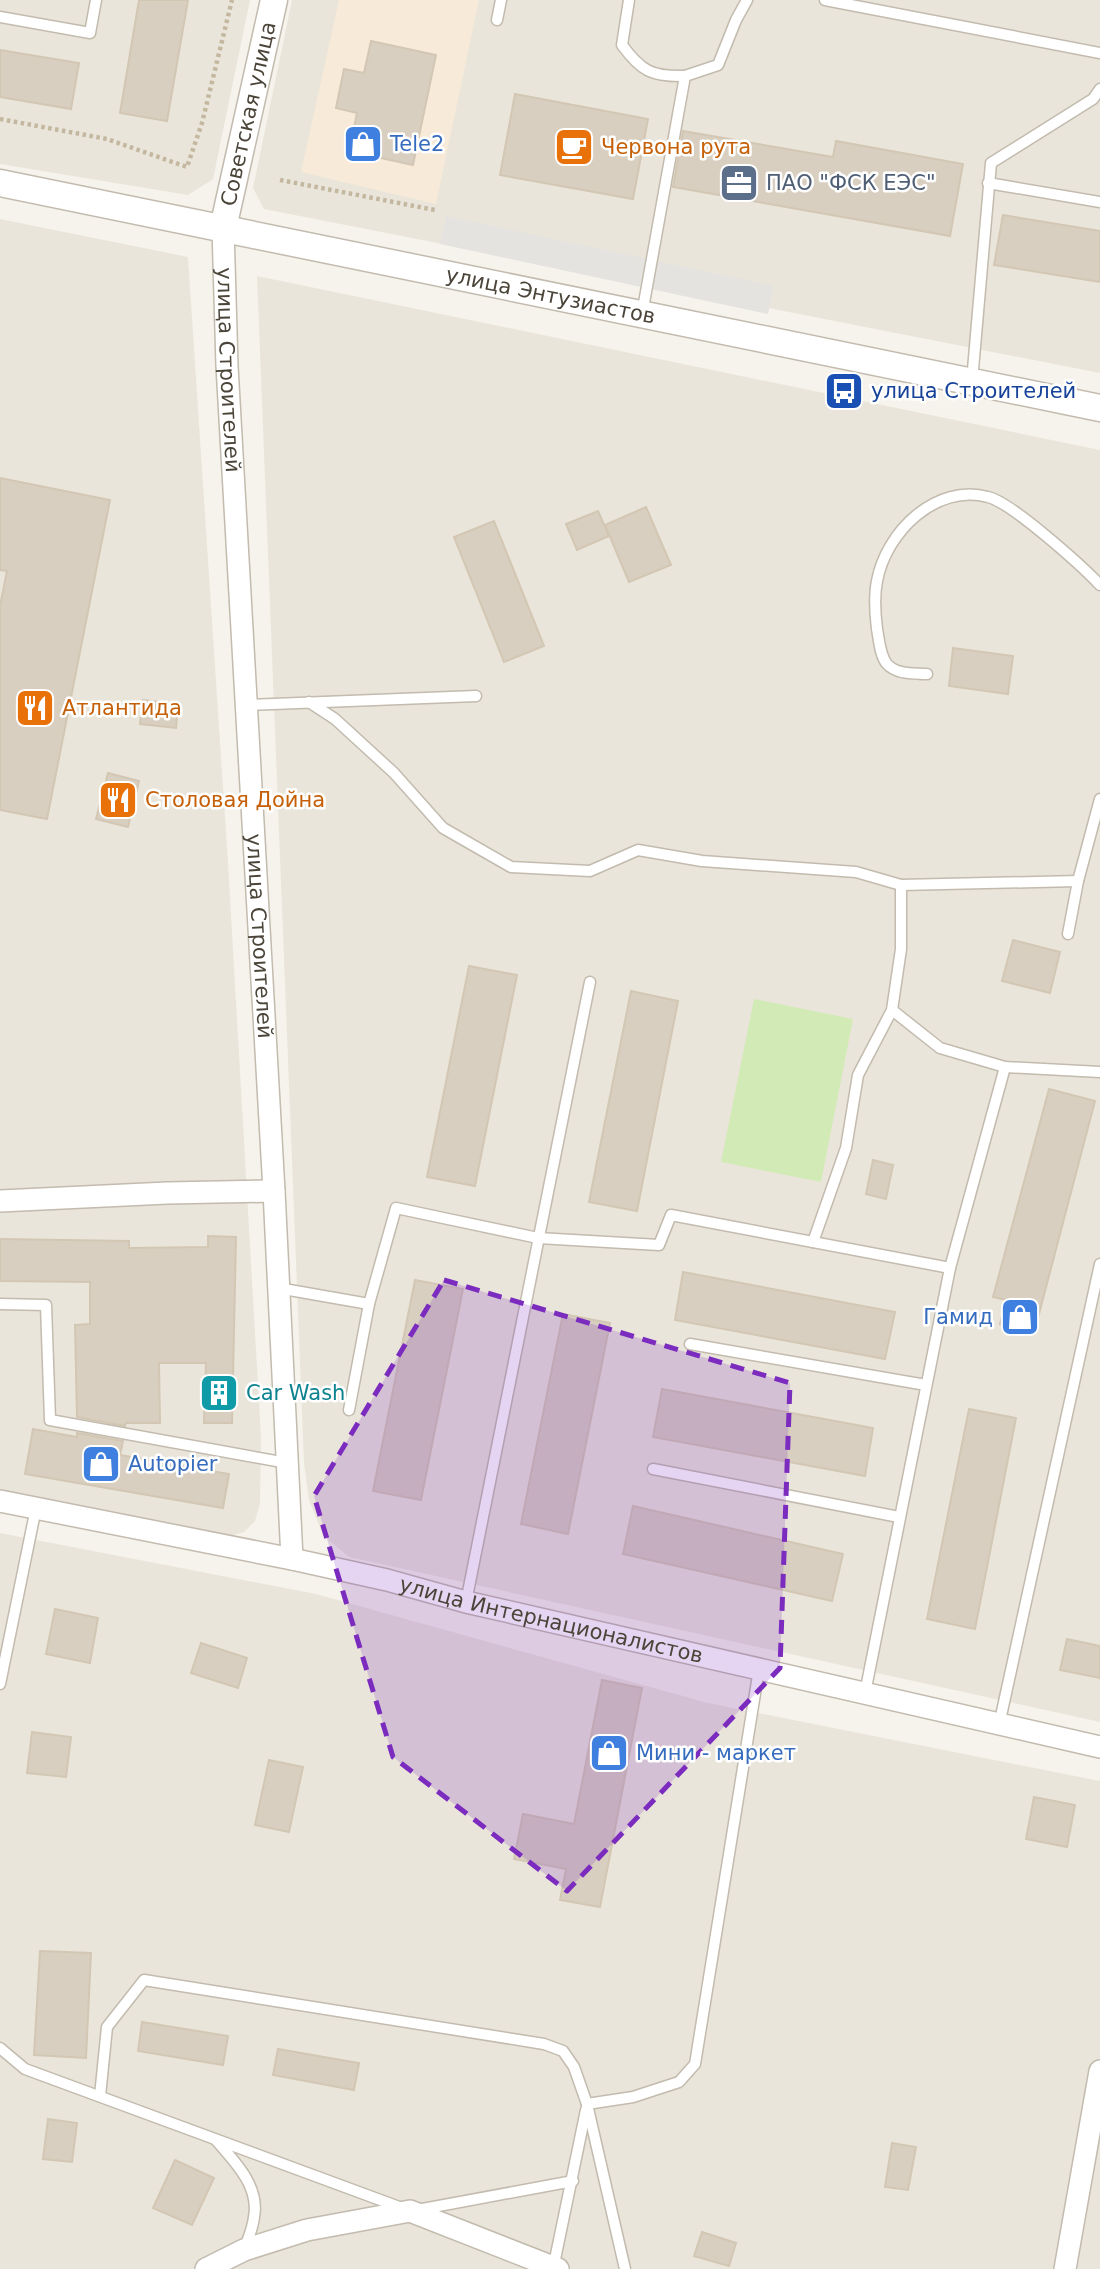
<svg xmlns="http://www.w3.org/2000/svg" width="1100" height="2269" viewBox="0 0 1100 2269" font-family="'DejaVu Sans',sans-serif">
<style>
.residential{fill:#eae5da}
.commercial{fill:#f7ead8}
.green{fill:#d2eab5}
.parking{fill:#e5e3e0}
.building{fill:#d8cfc1;stroke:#d3c7b4;stroke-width:2}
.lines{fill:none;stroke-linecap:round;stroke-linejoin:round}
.service-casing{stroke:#c2bbae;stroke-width:13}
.minor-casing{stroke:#c2bbae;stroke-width:24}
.tertiary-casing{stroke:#c2bbae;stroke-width:29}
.path{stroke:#c4b79f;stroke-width:4.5;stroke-dasharray:3.5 3.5;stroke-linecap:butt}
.service{stroke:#fff;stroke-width:10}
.minor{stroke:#fff;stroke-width:21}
.tertiary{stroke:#fff;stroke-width:26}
.marked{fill:#7b2cbf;fill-opacity:0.2;stroke:#7b2cbf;stroke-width:5;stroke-dasharray:14 9;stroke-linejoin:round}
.labels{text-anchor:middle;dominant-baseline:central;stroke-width:5;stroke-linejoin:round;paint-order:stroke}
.street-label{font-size:21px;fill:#4b4439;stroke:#fff}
.shop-label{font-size:21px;fill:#366cbe;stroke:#fff;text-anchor:start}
.food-label{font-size:21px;fill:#c56008;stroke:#fff;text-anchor:start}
.service-label{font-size:21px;fill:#4e5e75;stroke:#fff;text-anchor:start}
.transit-label{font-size:21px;fill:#164399;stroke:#fff;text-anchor:start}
.culture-label{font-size:21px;fill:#0d838f;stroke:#fff;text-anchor:start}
</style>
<rect width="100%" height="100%" fill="#f6f3ec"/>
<g class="residential">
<polygon points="0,0 250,0 213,179 188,195 0,164"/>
<polygon points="292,0 1100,0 1100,373 264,209 253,188"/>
<polygon points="0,219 188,257 228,863 261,1437 260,1504 255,1521 244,1532 229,1536 0,1490"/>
<polygon points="257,276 1100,450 1100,1722 349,1557 323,1535 309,1500 304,1464"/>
<polygon points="0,1533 316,1594 708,1703 1100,1781 1100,2269 0,2269"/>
</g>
<polygon class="commercial" points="339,0 479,0 436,204 301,172"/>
<polygon class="green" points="754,999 853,1019 821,1182 721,1162"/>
<polygon class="parking" points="446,216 774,286 768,314 440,244"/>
<g class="building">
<polygon points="139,0 188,0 167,121 120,113"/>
<polygon points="371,41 436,55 413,165 349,151 357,113 336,108 344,69 364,73"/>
<polygon points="0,50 79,63 71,109 0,97"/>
<polygon points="515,94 648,119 633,199 500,175"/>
<polygon points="683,131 833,157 836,141 963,164 950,236 673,187"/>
<polygon points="1003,215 1100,231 1100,282 994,265"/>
<polygon points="0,478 110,500 47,819 0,810 0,606 7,571 0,570"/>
<polygon points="646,507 671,565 629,582 605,525"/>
<polygon points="598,511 609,536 577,550 566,524"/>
<polygon points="494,521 544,646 504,662 454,537"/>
<polygon points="953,648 1013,656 1008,694 949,686"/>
<polygon points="143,700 178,704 176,728 140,724"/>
<polygon points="108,773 139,781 128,827 96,819"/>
<polygon points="1013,940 1060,952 1050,993 1002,981"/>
<polygon points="469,966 517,975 475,1186 427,1177"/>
<polygon points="631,991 678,1001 637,1211 589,1202"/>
<polygon points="1049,1089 1095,1101 1034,1333 1000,1324 1006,1300 993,1297"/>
<polygon points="873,1160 893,1165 886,1199 866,1194"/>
<polygon points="208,1236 236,1237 232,1423 204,1423 206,1363 159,1363 160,1423 126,1423 125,1426 77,1417 75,1325 90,1324 90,1282 0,1281 0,1239 129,1241 129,1248 208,1247"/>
<polygon points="683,1272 895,1312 885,1359 675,1320"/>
<polygon points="415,1280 463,1289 421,1500 373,1491"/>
<polygon points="563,1314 610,1323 568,1534 521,1524"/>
<polygon points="662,1389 873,1428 865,1476 653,1437"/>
<polygon points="969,1409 1016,1418 975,1629 927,1619"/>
<polygon points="33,1429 77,1437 77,1433 123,1441 120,1455 229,1474 223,1508 25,1474"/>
<polygon points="633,1506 843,1554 832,1601 623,1554"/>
<polygon points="55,1609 98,1618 90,1663 46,1654"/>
<polygon points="1067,1639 1100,1646 1100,1678 1060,1670"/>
<polygon points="201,1643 247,1658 238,1688 191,1673"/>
<polygon points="602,1680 642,1688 600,1907 560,1900 566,1869 514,1859 523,1814 574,1824"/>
<polygon points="32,1732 71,1737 66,1777 27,1773"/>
<polygon points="269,1760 303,1767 289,1832 255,1825"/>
<polygon points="1034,1797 1075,1805 1067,1847 1026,1839"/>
<polygon points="40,1951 91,1953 86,2058 34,2055"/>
<polygon points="142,2022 228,2036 223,2065 138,2051"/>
<polygon points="278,2049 359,2063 354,2090 273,2075"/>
<polygon points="48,2119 77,2123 72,2162 43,2159"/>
<polygon points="892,2143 916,2147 908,2190 885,2187"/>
<polygon points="175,2160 214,2178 192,2225 153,2208"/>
<polygon points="702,2232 736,2243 729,2266 694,2256"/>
</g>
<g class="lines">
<g class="service-casing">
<g id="service">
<path d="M629 0 622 45C641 71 652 77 685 76L642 314"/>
<polyline points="825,0 1100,53"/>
<polyline points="0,17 90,33 96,0"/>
<polyline points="497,20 501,0"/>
<polyline points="685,76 718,65 736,20 747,0"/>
<polyline points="988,183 1100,202"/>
<polyline points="972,381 991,163 1093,99 1100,89"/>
<path d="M927 674C914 673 897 675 887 664 880 656 879 639 877 629 875 613 874 596 877 581 886 532 936 483 988 497 1011 502 1082 566 1100 585"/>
<polyline points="309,702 335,719 394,773 443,828 511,867 590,871 638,850 702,861 856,872 901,885 1078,881"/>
<polyline points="245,705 476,696"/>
<polyline points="1068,934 1078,881 1100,799"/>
<polyline points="892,1010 940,1048 1005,1067 1100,1072"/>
<polyline points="813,1242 846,1148 858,1075 892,1010 901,949 901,885"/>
<polyline points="278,1288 369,1304"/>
<polyline points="0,1304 46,1305 50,1420 287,1463"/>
<polyline points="690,1344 926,1385"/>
<polyline points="349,1410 369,1304 396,1208 538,1238 659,1245 671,1215 950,1268"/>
<polyline points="653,1469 899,1517"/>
<polyline points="466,1602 590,982"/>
<polyline points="0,1684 36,1508"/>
<polyline points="865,1693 950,1268 1005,1067"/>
<polyline points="999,1725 1100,1264"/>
<polyline points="0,2048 25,2069 402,2208"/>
<polyline points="100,2096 107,2027 144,1980 544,2044 563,2051 574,2067 587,2104 625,2269"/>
<polyline points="587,2104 633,2097 679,2082 695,2064 759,1669"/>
<path d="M216 2140C234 2161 260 2186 254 2217 253 2228 248 2239 244 2250"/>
<polyline points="417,2210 573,2181"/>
<polyline points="553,2269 586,2110"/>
</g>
</g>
<g class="minor-casing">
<g id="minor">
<path id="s1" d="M223 228 227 366 274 1191 292 1559"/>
<polyline points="0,1201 167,1193 274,1191"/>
<path id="s2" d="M0 1501 292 1559 387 1580 466 1602 1100 1747"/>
<polyline points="206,2269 244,2250 307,2230 410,2211 558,2269"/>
<polyline points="1065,2269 1100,2071"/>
</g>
</g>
<g class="tertiary-casing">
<g id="tertiary">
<path id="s3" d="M0 183 1100 408"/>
<path id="s4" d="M223 228 274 0"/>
</g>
</g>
<g class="path">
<polyline points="0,119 107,139 187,167 202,123 232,0"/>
<polyline points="280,180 435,210"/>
</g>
<use href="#service" class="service"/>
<use href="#minor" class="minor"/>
<use href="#tertiary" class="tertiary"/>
</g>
<path class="marked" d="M444 1280 790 1383 780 1668 567 1891 393 1757 314 1496Z"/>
<defs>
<g id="shop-square" transform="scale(2.0125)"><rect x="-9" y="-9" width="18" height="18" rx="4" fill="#3f7fe0" stroke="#fff"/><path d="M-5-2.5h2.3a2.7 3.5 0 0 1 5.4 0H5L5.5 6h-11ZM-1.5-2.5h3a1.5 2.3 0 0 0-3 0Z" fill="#fff"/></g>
<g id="cafe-square" transform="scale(2.0125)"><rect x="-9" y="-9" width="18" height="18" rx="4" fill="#e8710a" stroke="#fff"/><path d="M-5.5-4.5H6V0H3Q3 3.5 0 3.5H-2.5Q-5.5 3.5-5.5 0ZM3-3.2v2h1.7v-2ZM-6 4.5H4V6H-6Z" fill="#fff"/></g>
<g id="office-square" transform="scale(2.0125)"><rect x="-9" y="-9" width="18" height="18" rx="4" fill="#5c6f8a" stroke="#fff"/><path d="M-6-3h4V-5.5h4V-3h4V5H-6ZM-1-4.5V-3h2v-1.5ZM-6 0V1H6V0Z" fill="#fff"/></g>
<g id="bus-square" transform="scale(2.0125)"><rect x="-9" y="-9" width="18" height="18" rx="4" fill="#1a4fb4" stroke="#fff"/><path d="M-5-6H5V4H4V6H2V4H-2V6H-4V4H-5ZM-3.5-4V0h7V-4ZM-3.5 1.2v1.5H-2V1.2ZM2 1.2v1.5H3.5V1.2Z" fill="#fff"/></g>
<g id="restaurant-square" transform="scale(2.0125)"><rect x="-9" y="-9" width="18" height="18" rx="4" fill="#e8710a" stroke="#fff"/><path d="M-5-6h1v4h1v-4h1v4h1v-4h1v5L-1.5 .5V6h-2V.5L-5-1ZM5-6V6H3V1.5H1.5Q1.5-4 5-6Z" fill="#fff"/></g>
<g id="building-square" transform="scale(2.0125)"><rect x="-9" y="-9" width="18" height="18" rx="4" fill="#0f9aa8" stroke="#fff"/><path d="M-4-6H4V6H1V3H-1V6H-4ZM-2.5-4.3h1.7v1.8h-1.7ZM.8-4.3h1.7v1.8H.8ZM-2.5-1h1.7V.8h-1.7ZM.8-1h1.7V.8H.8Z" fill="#fff"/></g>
</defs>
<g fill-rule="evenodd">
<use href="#shop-square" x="363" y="144"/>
<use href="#cafe-square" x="574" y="147"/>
<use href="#office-square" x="739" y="183"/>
<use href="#bus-square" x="844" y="391"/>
<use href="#restaurant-square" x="35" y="708"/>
<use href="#restaurant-square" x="118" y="800"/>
<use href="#shop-square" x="1020" y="1317"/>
<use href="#building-square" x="219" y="1393"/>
<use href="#shop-square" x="101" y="1464"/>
<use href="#shop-square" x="609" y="1753"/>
</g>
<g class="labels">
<g class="street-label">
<text stroke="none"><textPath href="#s4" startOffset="117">Советская улица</textPath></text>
<text stroke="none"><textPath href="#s3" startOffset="562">улица Энтузиастов</textPath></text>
<text stroke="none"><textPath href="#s1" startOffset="142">улица Строителей</textPath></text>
<text stroke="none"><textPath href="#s1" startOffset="709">улица Строителей</textPath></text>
<text stroke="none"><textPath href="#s2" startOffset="564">улица Интернационалистов</textPath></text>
</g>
<g class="shop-label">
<text x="390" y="144">Tele2</text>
<text x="993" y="1317" text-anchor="end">Гамид</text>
<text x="128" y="1464">Autopier</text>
<text x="636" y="1753">Мини - маркет</text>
</g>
<g class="food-label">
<text x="601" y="147">Червона рута</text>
<text x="62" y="708">Атлантида</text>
<text x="145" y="800">Столовая Дойна</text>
</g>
<g class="service-label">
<text x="766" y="183">ПАО "ФСК ЕЭС"</text>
</g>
<g class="transit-label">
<text x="871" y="391">улица Строителей</text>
</g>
<g class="culture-label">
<text x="246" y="1393">Car Wash</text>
</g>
</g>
</svg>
